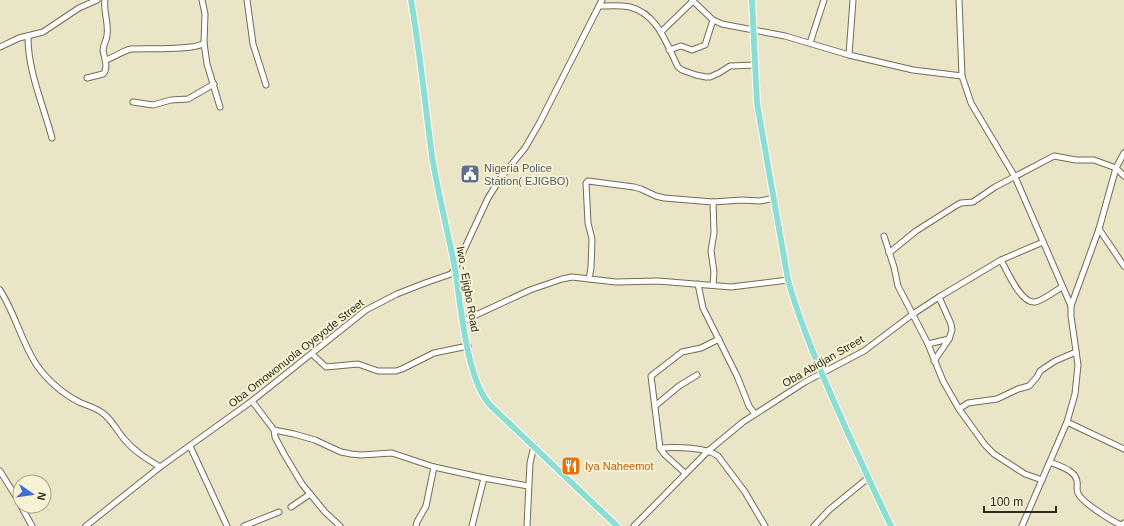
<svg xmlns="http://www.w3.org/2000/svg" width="1124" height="526" viewBox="0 0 1124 526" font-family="Arial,sans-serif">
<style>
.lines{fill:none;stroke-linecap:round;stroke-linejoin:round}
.minor-casing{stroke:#726c52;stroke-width:7}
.major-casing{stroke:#fff;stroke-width:8}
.minor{stroke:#fff;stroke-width:5}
.major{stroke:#8cddd2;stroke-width:6}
.labels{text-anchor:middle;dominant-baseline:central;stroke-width:4;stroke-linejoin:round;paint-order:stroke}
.service-label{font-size:11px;fill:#4e5e75;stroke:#f8f2d4;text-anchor:start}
.street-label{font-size:11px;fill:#2d2b1f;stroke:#f8f2d4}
.food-label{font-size:11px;fill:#c56008;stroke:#f8f2d4;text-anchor:start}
</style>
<rect width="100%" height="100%" fill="#ebe5c7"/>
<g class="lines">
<g class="minor-casing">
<g id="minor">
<polyline points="202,0 205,14 204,43 207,64 220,107"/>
<polyline points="247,0 253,44 266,85"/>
<polyline points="692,0 713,20 722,24 785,36 849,55 913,70 962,76"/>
<polyline points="959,0 962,76 971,103 1015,177 1071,306"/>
<path d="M599 6C608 6 620 5 630 7 658 14 667 45 678 67L682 70 696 75 706 77H710L719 73 730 66 755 65"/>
<polyline points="661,32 693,1"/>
<path d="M28 37C28 72 43 104 52 138"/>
<polyline points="810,43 824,0"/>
<polyline points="0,47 19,38 43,32 79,8 97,0"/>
<polyline points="669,50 681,46 692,50 705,45 713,20"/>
<polyline points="849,55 853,0"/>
<path d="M106 60C115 57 122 51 131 49 147 48 194 51 204 43"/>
<path d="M87 78 103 74C109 68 104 58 103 50 103 45 107 40 107 35 109 23 103 11 105 0"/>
<polyline points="133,102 153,105 171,100 188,99 214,84"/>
<polyline points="1099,229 1124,266"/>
<polyline points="884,236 894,267 898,286 928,344 943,381 959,409 985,445 994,454 1025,474 1042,480"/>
<polyline points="889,253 916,231 957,205 961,203 973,202 995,187 1054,156 1076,160 1094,160 1116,168 1124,176"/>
<path d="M1001 260C1007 271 1021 304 1035 302 1042 301 1055 291 1062 287"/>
<polyline points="589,279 591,268 592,239 588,223 586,183 588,181 634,187 641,189 656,196 664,198 713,202 742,200 760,201 774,198"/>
<polyline points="698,284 703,308 737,376 749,406 755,414"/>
<polyline points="713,285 714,272 711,251 714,233 713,202"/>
<path d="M0 290C15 313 21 341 36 364 47 380 63 394 81 403 89 406 99 409 105 415 113 422 118 432 124 439 134 451 147 459 160 467"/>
<polyline points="463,321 530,290 562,279 572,277 616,282 658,281 731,287 788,280"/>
<polyline points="928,344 949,339"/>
<polyline points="312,354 326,367 358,364 378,371 396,371 402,369 434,353 468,346"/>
<polyline points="934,361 949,339 952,330 951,324 939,297"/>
<polyline points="252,401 274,430 275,437 284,454 302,484 325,512 340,526"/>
<polyline points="655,406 679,386 697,375"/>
<polyline points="959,409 968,403 997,399 1018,389 1029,386 1037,377 1040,371 1055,361 1076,352"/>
<polyline points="1067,422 1124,449"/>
<polyline points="274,430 294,434 315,440 341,452 351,454 361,455 392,453 434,467 484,478 528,486"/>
<polyline points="190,446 227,526"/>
<path d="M660 448C675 447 707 447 718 456L745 492 765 526"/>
<path d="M1050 462C1059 466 1075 470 1077 481 1078 485 1076 490 1078 493 1081 502 1112 521 1121 525L1124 523"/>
<polyline points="0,471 20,503"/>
<polyline points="685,473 665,455 660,448 651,376 682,352 701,348 719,339"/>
<polyline points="21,506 32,526"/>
<polyline points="291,507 310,494"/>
<polyline points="86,526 160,467 252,401 366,310 397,294 425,283 451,274 455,269 488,198 502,176 525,148 540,122 602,0"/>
<polyline points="244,526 279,512"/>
<polyline points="416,526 417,522 426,506 434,467"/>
<polyline points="472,526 484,478"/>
<polyline points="527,526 530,463 534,446"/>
<polyline points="634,526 708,451 743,422 805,382 864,351 913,314 939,297 1001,260 1043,242"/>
<polyline points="814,526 829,510 868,478"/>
<polyline points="1022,526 1067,422 1075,394 1078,365 1071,316 1071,306 1099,229 1116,168 1124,153"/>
</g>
</g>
<g class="major-casing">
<g id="major">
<path d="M411 0C420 52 425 104 432 156 438 194 448 231 455 269 461 304 466 379 490 405L617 526"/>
<path d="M752 0 757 103 788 280C801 326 820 370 839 413 856 451 873 489 891 526"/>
</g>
</g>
<use href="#minor" class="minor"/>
<use href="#major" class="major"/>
</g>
<defs>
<g id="civic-square" transform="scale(1)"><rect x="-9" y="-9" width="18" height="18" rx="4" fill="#5c6f8a" stroke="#f8f2d4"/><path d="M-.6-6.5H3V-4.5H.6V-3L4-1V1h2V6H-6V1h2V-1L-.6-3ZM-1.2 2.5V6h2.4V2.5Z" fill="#fff"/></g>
<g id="restaurant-square" transform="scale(1)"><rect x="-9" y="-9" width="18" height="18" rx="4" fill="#e8710a" stroke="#f8f2d4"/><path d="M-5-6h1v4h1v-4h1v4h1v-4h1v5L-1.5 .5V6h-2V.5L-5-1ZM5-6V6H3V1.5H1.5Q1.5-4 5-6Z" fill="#fff"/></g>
</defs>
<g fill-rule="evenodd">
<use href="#civic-square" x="470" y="174"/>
<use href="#restaurant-square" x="571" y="466"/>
</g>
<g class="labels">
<g class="service-label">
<text x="484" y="168">Nigeria Police<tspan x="484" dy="13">Station( EJIGBO)</tspan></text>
</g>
<g class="street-label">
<text transform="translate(468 289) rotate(80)">Iwo - Ejigbo Road</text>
<text transform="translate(296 353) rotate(-38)">Oba Omowonuola Oyeyode Street</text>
<text transform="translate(823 361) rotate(-30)">Oba Abidjan Street</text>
</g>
<g class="food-label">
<text x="585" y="466">Iya Naheemot</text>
</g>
</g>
<g transform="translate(32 494) rotate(103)"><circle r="19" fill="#f8f2d4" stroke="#a7a28c"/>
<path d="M0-3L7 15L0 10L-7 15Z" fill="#426cde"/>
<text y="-6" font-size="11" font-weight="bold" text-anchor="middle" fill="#2d2b1f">N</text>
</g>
<path d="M984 506v6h72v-6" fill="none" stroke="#2d2b1f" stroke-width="2"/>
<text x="990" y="506" font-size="12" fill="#2d2b1f" stroke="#f8f2d4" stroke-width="3" paint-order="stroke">100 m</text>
</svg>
